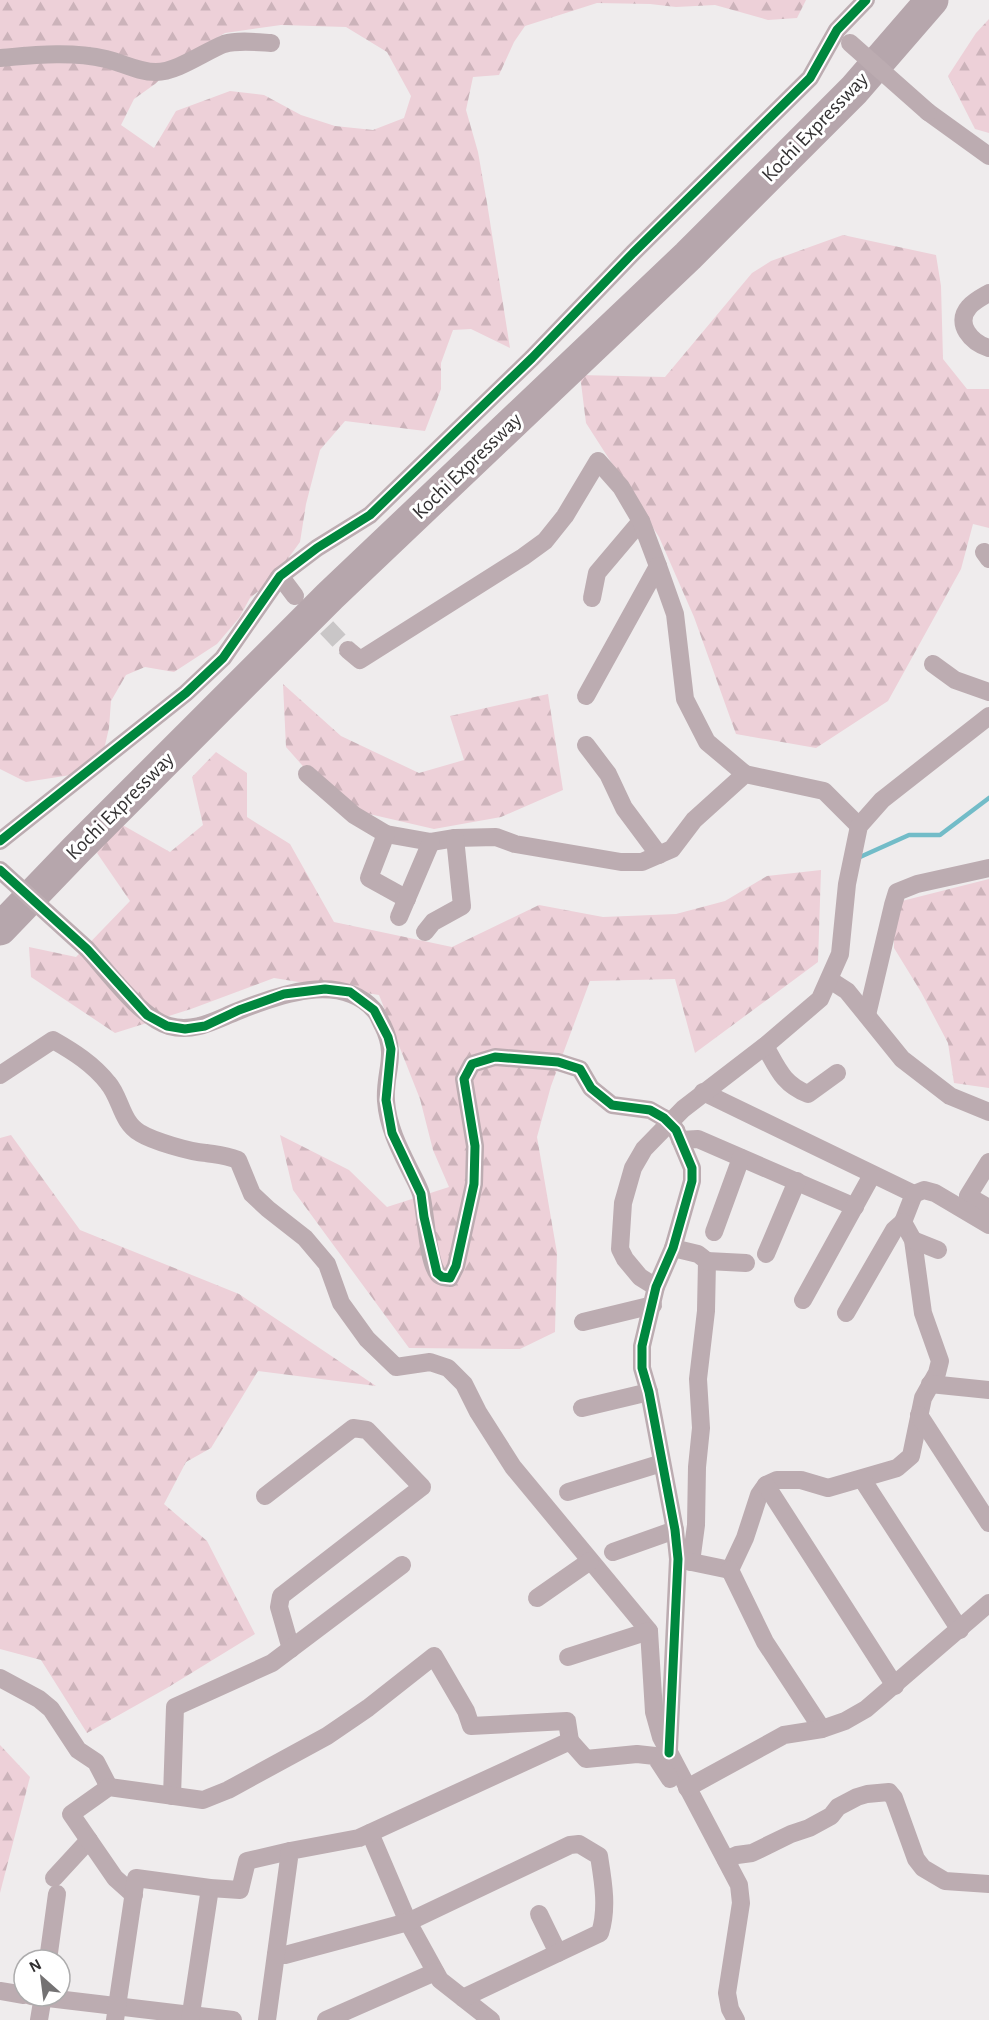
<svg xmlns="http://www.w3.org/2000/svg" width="989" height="2020" viewBox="0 0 989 2020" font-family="'Alegreya Sans',sans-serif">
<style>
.forest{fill:url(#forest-firs);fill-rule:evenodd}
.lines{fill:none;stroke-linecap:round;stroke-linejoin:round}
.stream{stroke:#72bcc8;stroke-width:4.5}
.minor-tunnel{stroke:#c9c6c7;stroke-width:18;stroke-dasharray:18 9;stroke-linecap:butt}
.minor{stroke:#bcacb1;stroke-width:18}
.motorway{stroke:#b6a6ac;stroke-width:33}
.minor-bridge{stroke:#bcacb1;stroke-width:18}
.cycleway-casing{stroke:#fff;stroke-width:13}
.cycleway{stroke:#00873e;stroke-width:9}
.labels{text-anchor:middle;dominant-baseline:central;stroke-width:6;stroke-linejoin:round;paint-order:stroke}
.street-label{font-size:21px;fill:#323031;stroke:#fff}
</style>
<defs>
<pattern id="forest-firs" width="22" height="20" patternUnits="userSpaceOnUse" patternTransform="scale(1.5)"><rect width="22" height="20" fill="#edd0d8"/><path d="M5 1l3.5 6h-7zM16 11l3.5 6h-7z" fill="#ccb3ba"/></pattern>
</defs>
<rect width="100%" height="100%" fill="#efeced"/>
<g class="forest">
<path d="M0 0H806L797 18 768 20 715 5 676 7 650 4 597 3 525 26 514 42 499 75 473 77 466 110 478 152 487 203 510 348 471 329 453 330 441 363V389L425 431 345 421 320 450 306 504 300 542 274 578 250 598 239 618 217 644 174 672 145 667 126 675 111 701 109 728 102 758 77 774 26 782 0 769ZM281 25 346 27 387 52 411 96 404 118 373 130 335 126 301 115 264 95 230 91 176 111 154 148 121 125 134 99 155 84 184 57 225 33Z"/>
<polygon points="989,19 989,133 975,129 948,76 976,33"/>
<polygon points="843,235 936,255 941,286 943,359 967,389 989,389 989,528 973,524 961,569 888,701 816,748 736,734 694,617 659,537 586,423 580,375 665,377 752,273 771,261"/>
<polygon points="283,684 341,736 419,773 464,760 450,716 548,694 563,790 501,817 434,829 339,807 286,747"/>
<polygon points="216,752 247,773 247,817 290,844 334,922 452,947 539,905 603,917 676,914 725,901 767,876 821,870 818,962 695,1053 675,979 590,981 551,1086 537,1137 557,1253 555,1332 520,1349 409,1348 293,1190 280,1135 349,1170 387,1207 449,1187 433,1150 420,1099 379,995 274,978 191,1009 115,1033 31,977 29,947 76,957 130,901 97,853 119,823 170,852 203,825 192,777"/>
<polygon points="989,879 989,1088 954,1083 948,1043 921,992 894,948 894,903"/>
<polygon points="11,1135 80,1230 239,1294 376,1386 258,1371 211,1448 186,1462 164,1504 207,1541 255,1634 167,1688 87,1733 41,1660 0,1649 0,1138"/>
<polygon points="0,1745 30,1777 0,1893"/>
</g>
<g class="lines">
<polyline class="stream" points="860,857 909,835 940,835 989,798"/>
<polyline class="minor-tunnel" points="308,608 348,650"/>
<g class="minor">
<path d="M0 58C35 55 71 51 106 59 123 63 138 72 156 72 177 72 204 52 224 44 238 40 256 42 271 43"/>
<polyline points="928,112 989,156"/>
<path d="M989 293C982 297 974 301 969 307 954 324 972 343 989 348"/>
<polyline points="984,552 989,559"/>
<polyline points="280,576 295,596"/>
<polyline points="592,598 597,573 641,521"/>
<polyline points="348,650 360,660 523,557 545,541 565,516 598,461 621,487 641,521 658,566 675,614 685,699 707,742 745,774"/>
<polyline points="933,664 955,680 989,692"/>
<polyline points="586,696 658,566"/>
<polyline points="586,745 608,774 624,808 659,855"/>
<polyline points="307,774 354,815 386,834 431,842 455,838 496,837 515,844 621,862 642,862 672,849 694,820 745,774 824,791 859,826"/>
<polyline points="386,834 369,878 407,899"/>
<polyline points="0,841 186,693 223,658 280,576 317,548 370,515 532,358 633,253 810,78 837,30 866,0"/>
<polyline points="399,917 431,842"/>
<polyline points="425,932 433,922 462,906 455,838"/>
<path d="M87 949C108 972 141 1018 169 1026 195 1033 215 1020 238 1011 278 995 340 972 374 1010 378 1014 380 1021 383 1026 398 1056 384 1072 386 1101 388 1128 400 1150 412 1174 415 1180 419 1187 421 1194 426 1212 427 1260 438 1274 441 1278 445 1277 450 1278L456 1266 474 1184 475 1146 464 1079 472 1064 495 1057 558 1062 580 1069 591 1088 612 1105 650 1110 664 1118"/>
<polyline points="830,980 847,991 902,1059 950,1096 989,1112"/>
<polyline points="867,1015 893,905 897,892 917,884 989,868"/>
<path d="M765 1046C778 1069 783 1084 808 1094L837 1073"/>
<path d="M0 1075 53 1040C74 1052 93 1064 108 1083 121 1098 121 1122 140 1133 153 1141 190 1152 206 1153 219 1155 225 1155 238 1160L252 1194 268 1209 305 1238 327 1264 341 1303 367 1339 396 1367 430 1362 448 1368 464 1384 478 1412 513 1467 649 1631 654 1712 661 1737 739 1885 741 1903 727 1993 730 2009 736 2020"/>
<polyline points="703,1092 914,1194 903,1222 913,1240 923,1313 940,1361 937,1373 923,1398 911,1456 897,1468 828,1488 801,1480 777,1480 766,1485 759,1495 745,1538 730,1570"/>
<polyline points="680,1140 698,1139 855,1207"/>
<polyline points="989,1162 968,1196 989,1208"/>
<polyline points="914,1194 924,1190 935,1193 989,1225"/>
<polyline points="714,1232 741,1158"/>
<polyline points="913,1240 938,1250"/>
<polyline points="673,1248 698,1254 707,1261 706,1311 698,1379 701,1428 697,1467 696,1525 691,1562"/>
<polyline points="766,1254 797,1181"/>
<polyline points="707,1261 746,1263"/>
<polyline points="656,1287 640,1277 625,1259 620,1249 623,1203 633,1168 644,1149 683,1109 765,1046 820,999 840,954 847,884 859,826 882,800 989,716"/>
<polyline points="803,1300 872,1175"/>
<polyline points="846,1313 894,1230 903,1222"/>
<polyline points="583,1322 653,1305"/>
<polyline points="930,1384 989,1390"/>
<polyline points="582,1408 649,1392"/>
<polyline points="919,1415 989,1523"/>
<polyline points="862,1479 960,1630"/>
<polyline points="766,1485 895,1686"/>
<polyline points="568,1492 662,1463"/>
<polyline points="265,1496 353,1428 367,1430 422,1487 281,1596 279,1607 291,1649"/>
<polyline points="613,1552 675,1530"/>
<polyline points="682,1560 730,1570"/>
<polyline points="730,1570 765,1642 822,1729"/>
<polyline points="537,1598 590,1561"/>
<polyline points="568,1657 649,1631"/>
<polyline points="0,1678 39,1699 51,1709 78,1750 96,1762 109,1787"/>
<polyline points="669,1749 678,1559 675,1530 649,1392 642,1368 642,1346 656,1287 673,1248 692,1181 692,1168 676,1130"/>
<polyline points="687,1788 784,1735 822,1729 845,1721 866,1709 989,1603"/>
<polyline points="172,1796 175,1707 272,1663 402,1565"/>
<polyline points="370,1833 408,1922 440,1980 491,2020"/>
<polyline points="726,1860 737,1855 752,1853 791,1834 809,1828 831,1816 838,1807 857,1797 867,1794 889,1792 894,1798 916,1859 923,1868 945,1881 989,1884"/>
<polyline points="54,1878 89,1840"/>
<polyline points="134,1895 115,1878 71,1814 109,1787 203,1800 228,1790 327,1736 368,1708 434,1656 466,1711 471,1726 567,1721 570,1741"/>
<polyline points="539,1914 558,1953"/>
<path d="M276 1955H285L408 1922 570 1845 579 1844 599 1856C603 1881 608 1908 600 1933L463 1998"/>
<polyline points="48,1960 57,1894"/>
<polyline points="0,1991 24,1995"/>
<polyline points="31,1996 233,2020"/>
<polyline points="39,2020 43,1996"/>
<polyline points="115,2020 136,1878 210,1888 240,1890 247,1861 290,1851"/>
<polyline points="190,2020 210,1888"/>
<polyline points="267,2020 290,1851 359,1838 570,1741 586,1759 637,1754 655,1756 670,1779"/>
<polyline points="326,2020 435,1972"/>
</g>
<polyline class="motorway" points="0,929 76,850 330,596 688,256 854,90 932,0"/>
<g class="minor-bridge">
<polyline points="850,43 928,112"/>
<polyline points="0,870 87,949"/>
<polyline points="664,1118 676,1130"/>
</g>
<g class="cycleway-casing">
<g id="cycleway">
<polyline points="0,841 186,693 223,658 280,576 317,548 370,515 532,358 633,253 810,78 837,30 866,0"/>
<polyline points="0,870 87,949 147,1015 167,1026 185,1029 205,1026 239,1010 284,994 325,989 350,992 374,1010 388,1037 391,1049 386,1100 392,1133 421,1194 424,1217 437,1273 442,1277 450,1278 456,1266 474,1184 475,1146 464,1079 472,1064 495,1057 558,1062 580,1069 591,1088 612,1105 650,1110 664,1118 676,1130 692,1168 692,1181 673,1248 656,1287 642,1346 642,1368 649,1392 675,1530 678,1559 669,1753"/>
</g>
</g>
<use href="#cycleway" class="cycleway"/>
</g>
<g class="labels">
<g class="street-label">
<text transform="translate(815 127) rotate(-46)">Kochi Expressway</text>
<text transform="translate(467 466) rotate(-44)">Kochi Expressway</text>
<text transform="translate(120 806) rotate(-45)">Kochi Expressway</text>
</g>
</g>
<g transform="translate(42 1978) rotate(332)"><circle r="28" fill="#ffffff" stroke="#adacad" stroke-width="1.5"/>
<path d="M0-4.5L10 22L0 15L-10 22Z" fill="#747273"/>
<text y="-9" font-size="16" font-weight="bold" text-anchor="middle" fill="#323031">N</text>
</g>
</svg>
